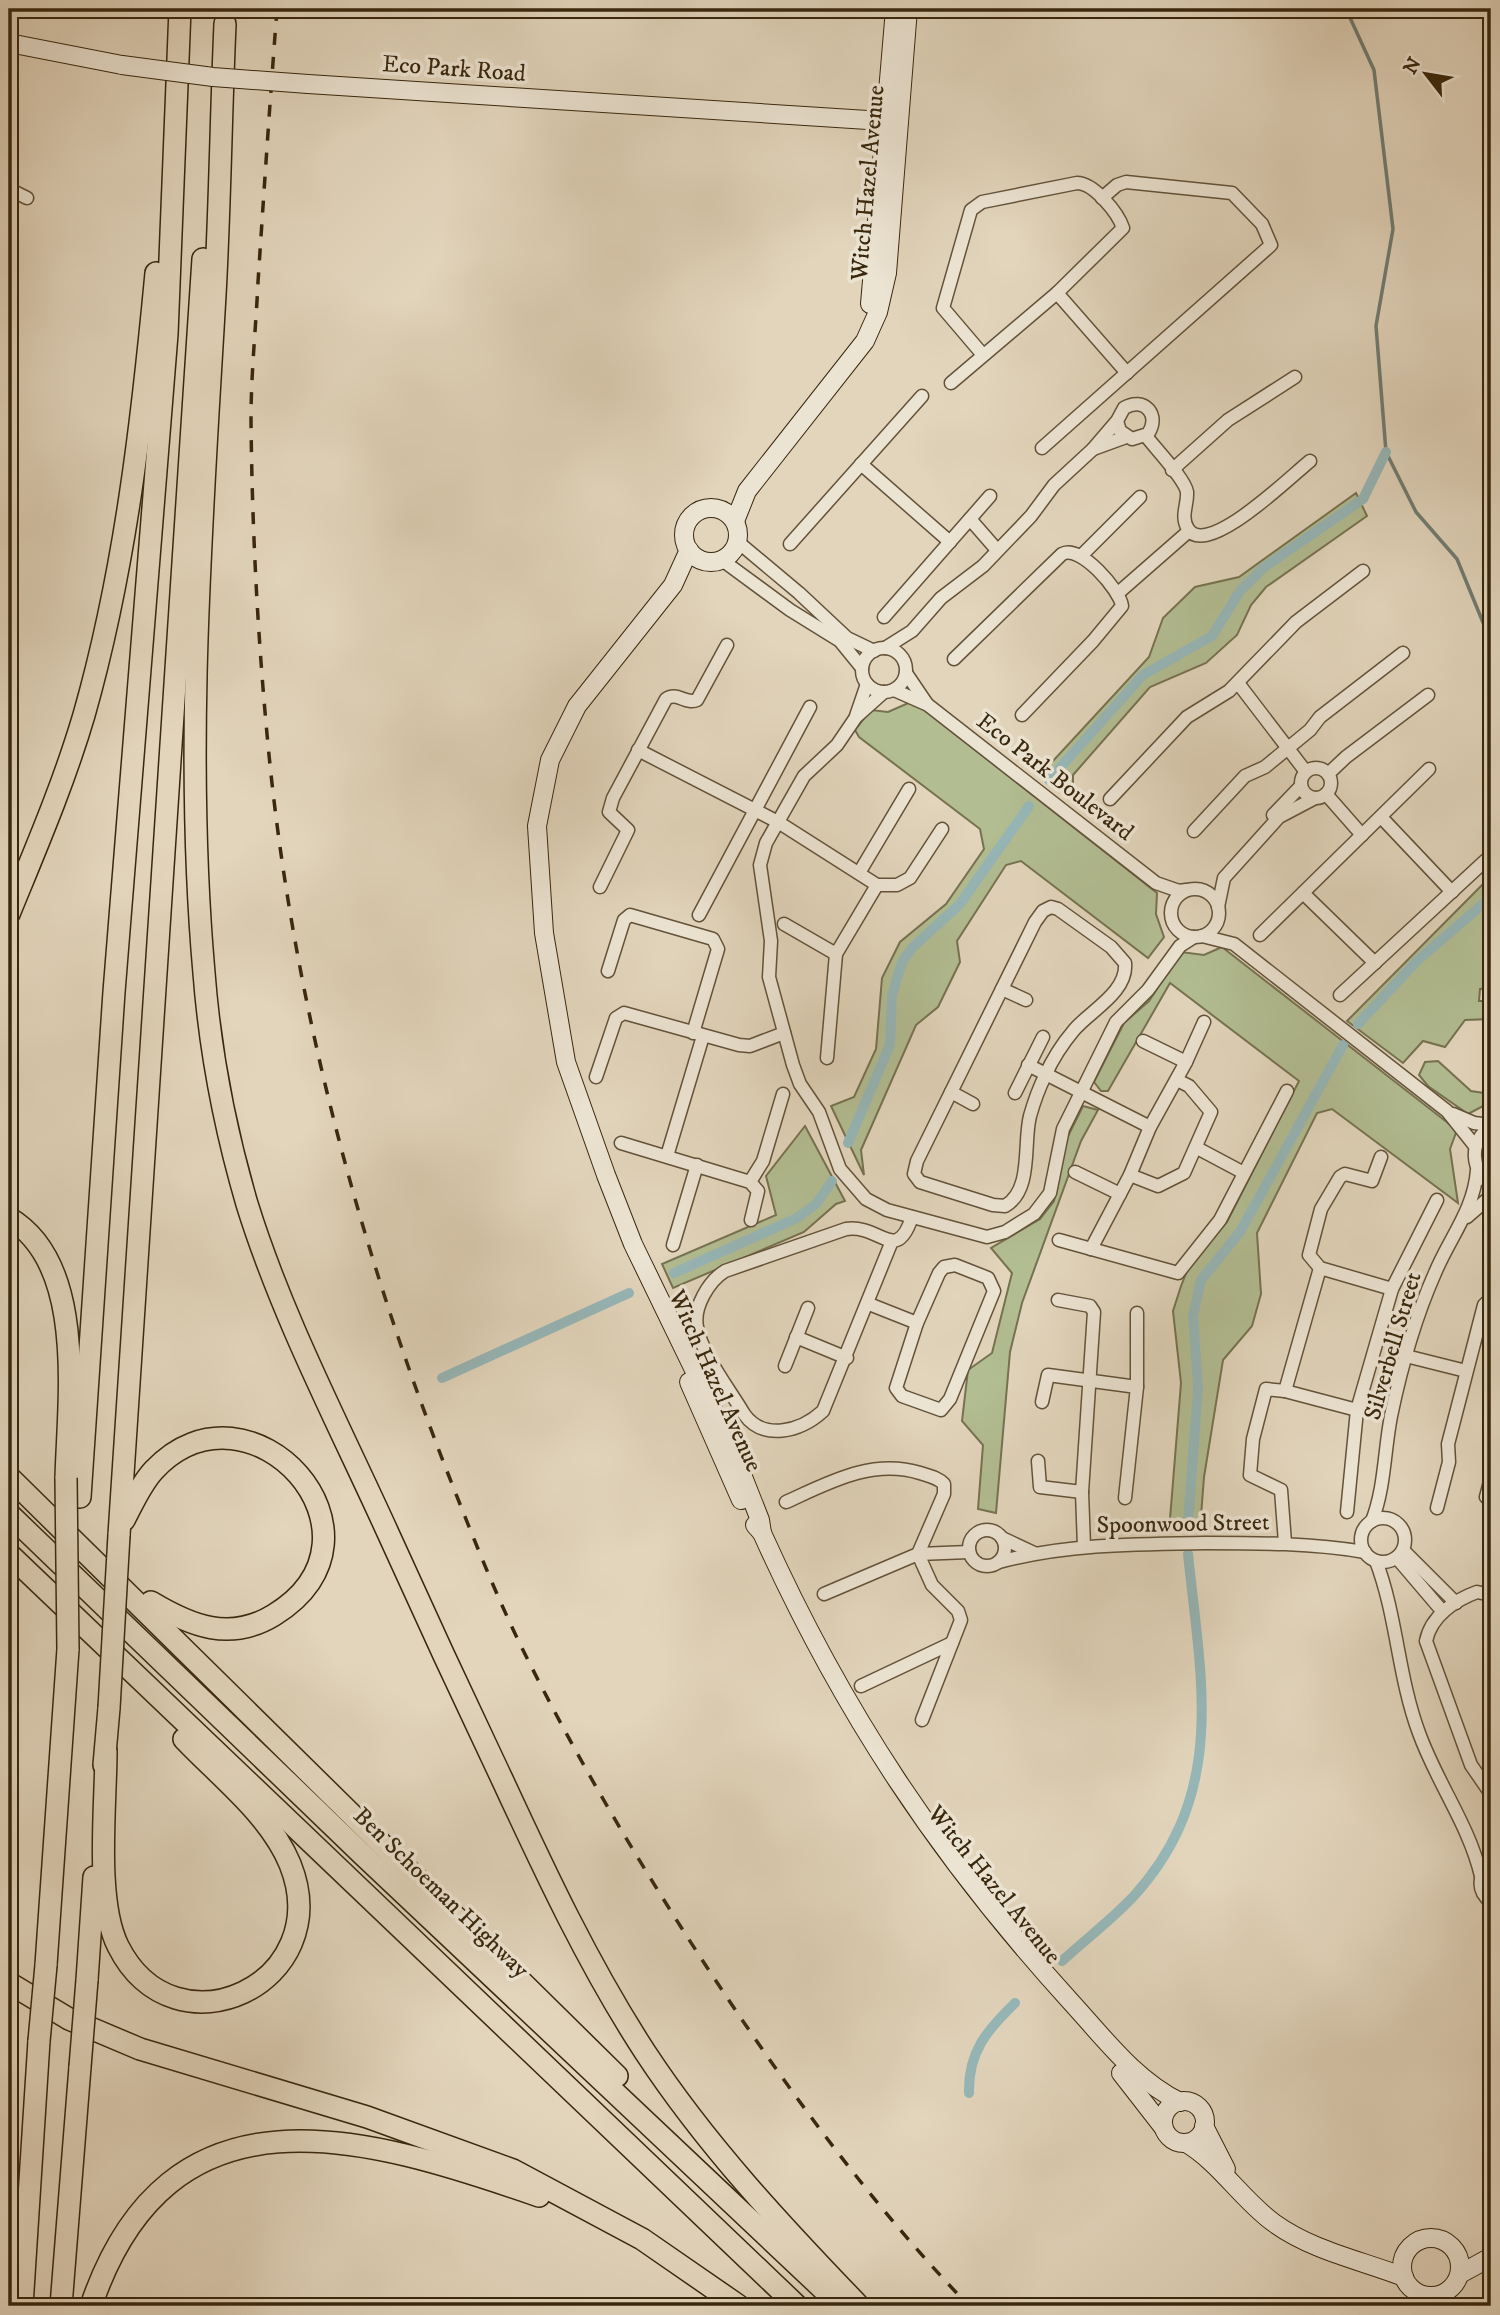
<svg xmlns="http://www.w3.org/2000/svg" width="1500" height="2315" viewBox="0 0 1500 2315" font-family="'IM FELL DW Pica',serif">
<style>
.green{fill:#b2bd92;stroke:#767250;stroke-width:2}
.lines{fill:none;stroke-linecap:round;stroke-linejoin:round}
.stream{stroke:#717d74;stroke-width:3.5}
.canal{stroke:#96b7b8;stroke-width:10}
.street-casing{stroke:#635239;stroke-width:15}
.secondary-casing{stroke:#39270d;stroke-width:20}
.highway-casing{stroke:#39270d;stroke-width:24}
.street{stroke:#ece4d3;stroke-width:12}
.secondary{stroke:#ece4d3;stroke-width:18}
.highway{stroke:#e2d5bc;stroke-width:21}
.rail{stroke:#39270d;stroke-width:3.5;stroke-dasharray:12 12;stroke-linecap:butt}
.secondary-bridge-casing{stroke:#39270d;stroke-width:20;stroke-linecap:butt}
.highway-bridge-casing{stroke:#39270d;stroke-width:24;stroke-linecap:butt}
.secondary-bridge{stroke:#ece4d3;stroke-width:18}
.highway-bridge{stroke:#e2d5bc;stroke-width:21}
.labels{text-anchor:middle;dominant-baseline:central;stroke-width:7;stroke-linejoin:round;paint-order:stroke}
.street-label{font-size:24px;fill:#39270d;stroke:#ece4d3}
</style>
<rect width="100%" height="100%" fill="#e2d5bc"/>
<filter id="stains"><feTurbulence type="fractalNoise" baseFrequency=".00286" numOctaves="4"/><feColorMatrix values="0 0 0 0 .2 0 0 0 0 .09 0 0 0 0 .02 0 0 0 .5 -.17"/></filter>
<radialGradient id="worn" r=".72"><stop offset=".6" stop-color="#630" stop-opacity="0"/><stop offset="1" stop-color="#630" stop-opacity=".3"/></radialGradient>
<g class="green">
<polygon points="1356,493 1367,516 1266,587 1251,605 1237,635 1206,663 1150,687 1073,775 1073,789 1036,762 1053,761 1149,657 1163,618 1195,587 1239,577"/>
<polygon points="913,701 1157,893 1156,914 1164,937 1148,958 1021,861 1006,865 957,941 960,962 938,1007 916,1025 861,1150 864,1175 831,1106 854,1097 876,1049 882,978 900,942 946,904 984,849 980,829 859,737 855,730 871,710 888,712"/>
<polygon points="1491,876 1491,988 1480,989 1479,1001 1491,1001 1491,1019 1465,1020 1445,1047 1423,1041 1403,1063 1347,1021"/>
<polygon points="1222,947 1457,1130 1450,1149 1458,1203 1332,1109 1317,1113 1257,1233 1261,1294 1252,1326 1223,1360 1204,1477 1201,1516 1210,1530 1157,1529 1170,1519 1181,1383 1173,1311 1181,1286 1191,1261 1227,1222 1299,1081 1170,983 1108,1091 1101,1091 1094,1082 1124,1023 1149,1001 1181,952 1204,955"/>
<polygon points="1438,1061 1471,1091 1491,1094 1491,1102 1468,1114 1428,1086 1419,1075 1425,1062"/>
<polygon points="1083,1106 1098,1110 1081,1141 1022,1303 1010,1352 996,1513 978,1509 983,1445 962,1421 968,1370 992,1353 1012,1273 991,1248 1040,1219 1054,1201 1066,1140"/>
<polygon points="805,1126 845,1201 836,1204 804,1232 673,1288 662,1264 776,1215 766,1176"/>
</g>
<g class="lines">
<polyline class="stream" points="1346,9 1374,70 1393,229 1376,326 1386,452 1416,512 1457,559 1491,642"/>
<g class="canal">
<polyline points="1049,780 1143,675 1212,636 1240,591 1263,568 1363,499 1386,452"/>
<polyline points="1358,1024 1417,961 1491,897"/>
<polyline points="848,1143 890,1045 892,995 902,962 913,947 960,904 1029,806"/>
<polyline points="674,1273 797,1218 816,1204 832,1181"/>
<polyline points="442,1378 629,1293"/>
<polyline points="1188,1524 1198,1387 1193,1316 1201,1280 1240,1232 1343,1045"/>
<path d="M1062 1961C1085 1940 1111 1920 1133 1897 1228 1793 1201 1681 1188 1554"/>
<path d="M969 2093C968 2052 987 2030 1015 2003"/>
</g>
<g class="street-casing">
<g id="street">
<polyline points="9,189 27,198"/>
<polyline points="1057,293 1127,373"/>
<path d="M951 383 1057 293 1123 228C1118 213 1094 183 1077 183L982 202 971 210 943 308 983 355"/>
<path d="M1146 436C1155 448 1185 479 1187 492 1188 505 1180 516 1188 529 1207 559 1291 476 1310 461"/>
<polyline points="1042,448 1271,245 1262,224 1232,193 1126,182 1117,185 1102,198"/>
<polyline points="1093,449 1126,437"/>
<polyline points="861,464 950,542"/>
<polyline points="1172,470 1228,420 1295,377"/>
<polyline points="970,519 997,550"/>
<polyline points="738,542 799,593 847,638 874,651"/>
<polyline points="790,544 922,396"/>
<polyline points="1082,555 1140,497"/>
<polyline points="722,560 790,610 840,641 862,668"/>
<polyline points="1117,594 1189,531"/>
<polyline points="884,617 990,496"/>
<circle cx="884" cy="670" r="22"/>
<path d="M885 648 912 631 941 598 983 566 1031 516 1054 485 1093 449 1117 421 1124 408C1144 396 1161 415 1148 434L1132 439 1120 431 1117 421"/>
<path d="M954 659 1062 554C1080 544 1120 590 1122 606L1093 641 1022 715"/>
<polyline points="906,673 927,704"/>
<polyline points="1238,683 1306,772"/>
<polyline points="894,690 928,705 1156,883 1179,891 1186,890"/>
<polyline points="884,692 856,717 837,745 804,776 766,843 760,865 771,941 769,977 793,1065 800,1084 819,1112 840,1169 866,1199 887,1210 987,1237 1005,1232 1034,1214 1050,1193 1063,1129 1116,1022 1148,990 1180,946 1194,937"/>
<polyline points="856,716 867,684"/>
<polyline points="638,750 778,822 877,885 897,885 910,878 942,829"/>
<circle cx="1316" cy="783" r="15"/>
<polyline points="1328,774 1346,757 1428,695"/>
<polyline points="1326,794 1362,835"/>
<polyline points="1110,799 1187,717 1229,691 1296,622 1363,571"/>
<polyline points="1273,815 1301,786"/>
<polyline points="1381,817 1452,892"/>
<polyline points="1194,831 1245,776 1265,767 1310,730 1320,717 1403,653"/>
<polyline points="859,873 909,789"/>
<path d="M600 887 628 830 609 812 613 798 666 699C677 691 686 705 697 700L727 645"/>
<circle cx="1195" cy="913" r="24"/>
<polyline points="1303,893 1375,963"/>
<path d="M1051 907 1058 909 1111 947 1125 963C1128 992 1090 1011 1074 1030 1063 1043 1052 1060 1045 1076 1039 1088 1034 1102 1030 1116 1023 1143 1033 1190 1005 1206L993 1205 920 1182 914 1174 917 1161 1035 922 1043 911Z"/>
<polyline points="1218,907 1224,878 1279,817 1315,798"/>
<polyline points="699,915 810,707"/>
<polyline points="784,924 836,954"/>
<polyline points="1260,935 1429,769"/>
<polyline points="1202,936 1234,944 1447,1111 1475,1146"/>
<polyline points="608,971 624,920 630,915 713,939 718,949 693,1033"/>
<polyline points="1002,989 1026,1000"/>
<polyline points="1340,995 1486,860"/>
<polyline points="827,1058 836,954 877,885"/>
<polyline points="1186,1062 1204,1022"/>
<polyline points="1028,1065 1150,1127"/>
<polyline points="596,1077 616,1018 624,1013 739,1045 750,1046 784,1033"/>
<polyline points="951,1092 973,1104"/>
<polyline points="1015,1093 1043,1037"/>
<polyline points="1453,1114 1474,1123 1491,1125"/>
<path d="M1491 1127C1468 1141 1471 1171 1491 1185"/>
<polyline points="621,1143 750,1182 758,1191 751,1220"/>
<polyline points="1197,1148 1244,1173"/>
<polyline points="667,1156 703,1036"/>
<polyline points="1381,1157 1372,1181 1345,1174 1340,1177 1321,1209 1309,1255 1320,1268 1392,1289"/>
<polyline points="1075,1172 1120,1194"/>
<polyline points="1130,1175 1158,1186 1184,1173 1211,1112 1189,1086 1177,1080"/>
<polyline points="750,1182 763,1161 783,1094"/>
<polyline points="1467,1217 1491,1196"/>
<polyline points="1059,1240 1178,1273 1220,1220 1287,1091"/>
<path d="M892 1241 823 1411C800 1432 763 1441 744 1414 730 1390 701 1353 697 1327 693 1307 709 1281 725 1271L846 1229C881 1224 896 1265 912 1217"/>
<polyline points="673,1245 697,1165"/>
<polyline points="1091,1249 1130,1175 1150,1127 1186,1062 1143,1041"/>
<polygon points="955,1265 988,1278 994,1291 950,1399 941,1410 902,1396 896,1388 917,1323 939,1273 944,1267"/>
<polyline points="1058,1300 1090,1306 1094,1312 1082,1492 1084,1547"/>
<polyline points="869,1304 917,1323"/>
<polyline points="1137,1313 1137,1387"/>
<polyline points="796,1337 847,1358"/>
<polyline points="1406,1356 1466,1371"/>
<polyline points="785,1366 808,1308"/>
<polyline points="1285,1391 1320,1268"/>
<polyline points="1042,1402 1048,1375 1137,1387 1125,1498"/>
<polyline points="1038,1461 1040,1487 1082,1492"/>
<polyline points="1486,1497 1491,1478"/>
<path d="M786 1502C828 1483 872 1458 920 1473 929 1476 937 1477 944 1484V1494L918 1554 824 1594"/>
<polyline points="1437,1508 1449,1462 1448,1444 1484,1305 1491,1298"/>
<polyline points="1347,1512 1357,1410 1392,1289 1437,1200"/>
<circle cx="1383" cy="1540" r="22"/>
<path d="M1372 1521C1385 1487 1384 1452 1391 1416 1401 1368 1415 1318 1435 1273 1450 1237 1474 1210 1477 1170"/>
<circle cx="987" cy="1548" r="18"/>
<polyline points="1002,1538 1034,1553"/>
<polyline points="1285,1543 1281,1490 1250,1475 1253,1439 1266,1389 1285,1391 1357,1410"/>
<polyline points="1403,1550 1456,1603"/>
<polyline points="1397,1558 1443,1612"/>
<path d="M1376 1561C1397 1616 1398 1677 1419 1733 1437 1783 1469 1825 1481 1876"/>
<path d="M999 1562C1066 1544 1136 1544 1205 1543 1259 1543 1312 1543 1365 1552"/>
<path d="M1491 1595 1477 1592C1455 1600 1431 1616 1426 1641L1471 1765 1491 1794"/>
<polyline points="861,1686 952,1643"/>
<polyline points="922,1720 961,1620 958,1611 932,1585 918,1554 969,1552"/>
<path d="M1491 1863C1477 1875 1477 1891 1491 1902"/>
</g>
</g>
<g class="secondary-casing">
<g id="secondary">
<polyline points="9,43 122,65"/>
<polyline points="308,84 899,122"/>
<polyline points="870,304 895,9"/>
<circle cx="711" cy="535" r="27"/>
<polyline points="735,521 747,491 865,341 878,312 887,273 908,9"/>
<polyline points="689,550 673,585 577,706 550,760 537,826 544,933 566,1062 606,1175 633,1244 730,1444 760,1520 762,1533"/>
<polyline points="689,1382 741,1500"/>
<path d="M755 1525 762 1533C842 1711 939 1857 1071 2002 1104 2038 1135 2080 1180 2102"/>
<polyline points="1121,2073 1163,2127"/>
<circle cx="1184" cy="2122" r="21"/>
<polyline points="1204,2126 1226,2169"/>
<path d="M1186 2143C1220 2163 1242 2200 1274 2223 1313 2251 1360 2260 1404 2277"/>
<circle cx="1431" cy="2267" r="29"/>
<polyline points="1460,2274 1491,2257"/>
</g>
</g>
<g class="highway-casing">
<g id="highway">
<path d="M225 24C221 114 220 205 215 295 202 520 184 748 204 973 210 1051 225 1129 247 1204 282 1317 339 1425 388 1533 425 1615 463 1697 502 1779 545 1872 589 1966 645 2052 706 2145 783 2227 859 2306"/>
<path d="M9 914C36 848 64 783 84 715 125 571 142 422 156 273"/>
<path d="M9 1218C87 1264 68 1400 66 1478"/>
<polyline points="9,1477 617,2076"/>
<polyline points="80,1497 114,992 167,334 180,9"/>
<polyline points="9,1514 362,1854 841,2306"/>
<path d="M124 1520C133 1503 141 1484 154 1470 250 1368 403 1536 274 1615 230 1642 191 1626 151 1602"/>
<polyline points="119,1535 203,259"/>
<polyline points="9,1554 797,2306"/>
<path d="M106 1751C106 1804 95 1900 118 1946 175 2060 338 1983 290 1864 270 1815 220 1777 184 1739"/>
<polyline points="104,1765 109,1708"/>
<polyline points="46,1965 68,1649"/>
<polyline points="87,1980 94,1877"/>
<polyline points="9,1983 69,2019 140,2049 367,2117 513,2170 642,2239 739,2306"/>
<polyline points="22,2306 39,2041"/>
<polyline points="61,2306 80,2067"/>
<path d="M91 2306C169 2076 363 2135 539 2196"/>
</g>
</g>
<use href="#street" class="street"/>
<use href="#secondary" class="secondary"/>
<use href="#highway" class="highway"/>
<path class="rail" d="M277 9C270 100 264 191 258 282 256 327 251 373 251 419 252 531 258 643 269 755 294 1006 361 1255 454 1489 477 1547 500 1605 528 1660 582 1768 644 1871 710 1972 788 2090 871 2204 969 2306"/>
<g class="secondary-bridge-casing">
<polyline id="secondary-bridge" points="122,65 213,77 308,84"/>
</g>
<g class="highway-bridge-casing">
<g id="highway-bridge">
<polyline points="66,1478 68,1649"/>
<polyline points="109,1708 119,1535"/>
<polyline points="39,2041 46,1965"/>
<polyline points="80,2067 87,1980"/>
</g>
</g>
<use href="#secondary-bridge" class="secondary-bridge"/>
<use href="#highway-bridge" class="highway-bridge"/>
</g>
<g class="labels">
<g class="street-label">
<text transform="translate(454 69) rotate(4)">Eco Park Road</text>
<text transform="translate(868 183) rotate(-85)">Witch Hazel Avenue</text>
<text transform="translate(1055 777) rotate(38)">Eco Park Boulevard</text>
<text transform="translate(1393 1346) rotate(-74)">Silverbell Street</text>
<text transform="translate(715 1381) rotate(66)">Witch Hazel Avenue</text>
<text transform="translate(1183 1524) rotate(-1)">Spoonwood Street</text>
<text transform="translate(994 1885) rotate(51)">Witch Hazel Avenue</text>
<text transform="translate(441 1893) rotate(44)">Ben Schoeman Highway</text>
</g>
</g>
<rect width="1500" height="2315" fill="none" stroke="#e2d5bc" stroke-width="35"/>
<rect x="10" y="10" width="1479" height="2294" fill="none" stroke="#39270d" stroke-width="3.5"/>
<rect x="18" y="18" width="1465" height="2280" fill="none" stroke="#39270d" stroke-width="2"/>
<g transform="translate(1426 74) rotate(301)" stroke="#ece4d3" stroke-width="5" paint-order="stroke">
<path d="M0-5L12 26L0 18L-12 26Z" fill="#39270d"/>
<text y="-10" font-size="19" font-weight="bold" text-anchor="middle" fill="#39270d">N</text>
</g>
<rect width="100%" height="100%" filter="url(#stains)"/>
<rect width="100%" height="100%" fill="url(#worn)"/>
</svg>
